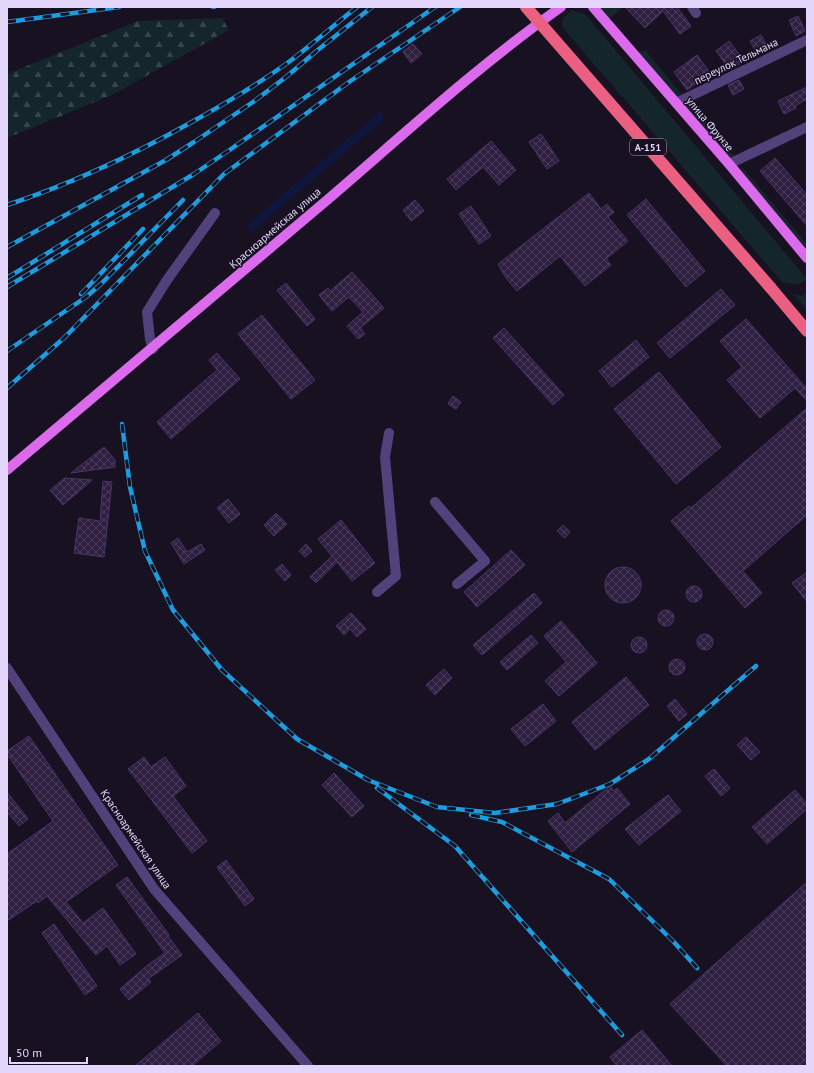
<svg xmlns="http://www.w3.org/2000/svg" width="814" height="1073" viewBox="0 0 814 1073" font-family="'PT Sans',sans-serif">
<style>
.green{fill:#14262b}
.forest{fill:url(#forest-firs)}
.water{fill:#10153b}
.building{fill:url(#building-cross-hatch);stroke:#4b3469}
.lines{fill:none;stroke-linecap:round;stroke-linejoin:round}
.minor{stroke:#52417b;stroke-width:10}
.major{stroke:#db6bec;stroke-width:10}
.highway{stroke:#eb6081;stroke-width:12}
.rail-casing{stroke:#1c9de0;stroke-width:4.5}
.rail{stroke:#181122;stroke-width:3;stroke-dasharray:9;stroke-linecap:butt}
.highway-bridge{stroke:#eb6081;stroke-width:12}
.labels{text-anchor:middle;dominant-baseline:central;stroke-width:3;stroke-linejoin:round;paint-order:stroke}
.shield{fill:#181122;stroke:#a69bb9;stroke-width:1}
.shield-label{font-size:10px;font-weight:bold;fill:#e3d6fa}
.street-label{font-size:11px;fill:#e3d6fa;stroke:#181122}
</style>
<defs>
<pattern id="forest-firs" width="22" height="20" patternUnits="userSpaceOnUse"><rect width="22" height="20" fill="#14262b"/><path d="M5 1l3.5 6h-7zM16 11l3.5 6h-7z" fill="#36454b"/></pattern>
<pattern id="building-cross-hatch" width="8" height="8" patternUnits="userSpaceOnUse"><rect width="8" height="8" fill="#2e1f40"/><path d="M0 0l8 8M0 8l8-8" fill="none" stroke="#4c3f5c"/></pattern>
</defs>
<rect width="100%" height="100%" fill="#181122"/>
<g class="green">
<polygon points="599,7 620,7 621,9 608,20"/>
<polygon points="572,10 586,15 807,279 798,285 782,282 562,27 563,18"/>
<polygon points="646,51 683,96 679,99 638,52"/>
<polygon points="688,103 734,156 729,158 684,105"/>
<polygon points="743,168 807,244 807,250 738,171"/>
<polygon points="807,292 807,310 794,294 802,296"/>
</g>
<polygon class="forest" points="222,18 229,30 112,95 7,138 7,74 138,21"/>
<polygon class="water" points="380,111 386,118 251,233 248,224"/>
<g class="building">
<polygon points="625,7 677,7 691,26 680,34 663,11 645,28"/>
<polygon points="798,16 805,31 796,36 789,20"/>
<polygon points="761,35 768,48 757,54 750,41"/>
<polygon points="729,41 744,61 730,70 716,51"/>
<polygon points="413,44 422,54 411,63 403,52"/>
<polygon points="697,55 710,73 687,90 674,72"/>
<polygon points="739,80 744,89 733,95 728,85"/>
<polygon points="807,87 807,99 795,106 796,108 784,114 778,101"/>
<polygon points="541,134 559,161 547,169 529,142"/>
<polygon points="491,141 516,170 499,185 483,167 456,190 447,179"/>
<polygon points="775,158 807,195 807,226 760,171"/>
<polygon points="589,193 601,209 607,204 614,212 608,217 628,241 606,259 611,265 585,286 560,256 517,291 506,278 498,264"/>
<polygon points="646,199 705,271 686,287 627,215"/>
<polygon points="415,200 424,211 411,221 403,210"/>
<polygon points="471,206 491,236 479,244 459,214"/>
<polygon points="352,272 384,308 360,328 365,334 358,339 347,326 363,312 349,297 332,311 319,295 328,288 330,291"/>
<polygon points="286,283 315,319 307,326 277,290"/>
<polygon points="721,289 735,305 670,358 657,343"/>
<polygon points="262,315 315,380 291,399 238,334"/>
<polygon points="746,319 807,389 807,401 795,388 760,418 727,380 742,367 720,341"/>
<polygon points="504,328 564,395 553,405 493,338"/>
<polygon points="636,340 649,357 612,387 599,371"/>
<polygon points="217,353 240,379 171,439 157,422 217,370 209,360"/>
<polygon points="659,372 721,447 676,484 614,409"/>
<polygon points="453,396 461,402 456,409 448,404"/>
<polygon points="807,408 807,515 743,571 762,593 745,608 671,521 689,506 691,508"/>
<polygon points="104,447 115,460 115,467 71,473"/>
<polygon points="65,478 92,480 63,505 50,490"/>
<polygon points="103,481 112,482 104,557 74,553 79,518 100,521"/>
<polygon points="228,499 240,514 229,523 217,508"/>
<polygon points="276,513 287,524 274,536 264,525"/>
<polygon points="341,520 375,563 352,581 337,562 316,583 310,577 332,556 318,539"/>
<polygon points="563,525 570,532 565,538 557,531"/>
<polygon points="178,538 187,552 201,544 205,550 184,564 171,543"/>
<polygon points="306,544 312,551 305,557 299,551"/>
<polygon points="511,550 525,565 477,607 464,592"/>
<polygon points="282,564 291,575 285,581 275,570"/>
<circle cx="623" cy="585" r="18"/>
<polygon points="807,572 807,602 792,583"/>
<circle cx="694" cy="594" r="8"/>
<polygon points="534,593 542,603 482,655 473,645"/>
<circle cx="666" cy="618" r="8"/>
<polygon points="351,613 366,629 357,637 350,629 344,635 336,626"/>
<polygon points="561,621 597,663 559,696 545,681 566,662 544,636"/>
<circle cx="705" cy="642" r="8"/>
<polygon points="531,635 538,643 507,670 500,662"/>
<circle cx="639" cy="645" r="8"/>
<circle cx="677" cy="667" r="8"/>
<polygon points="444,669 452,678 435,695 426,685"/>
<polygon points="626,677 649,705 595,750 572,722"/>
<polygon points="675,699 687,714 679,721 667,706"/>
<polygon points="543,704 556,721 525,746 511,729"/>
<polygon points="29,736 118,865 66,902 83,923 103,908 136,954 120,965 107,946 96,955 47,896 38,903 37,901 7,921 7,854 53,821 7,754 7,751"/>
<polygon points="746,737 760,752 751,760 737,745"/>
<polygon points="144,757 151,767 165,757 186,786 173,796 207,841 192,853 128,769"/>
<polygon points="714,769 730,788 721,796 705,776"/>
<polygon points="334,773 364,806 352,817 322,785"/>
<polygon points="610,786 614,791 617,788 630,804 572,852 548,821 558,813 565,823"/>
<polygon points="795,790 807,804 807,809 767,844 752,827"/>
<polygon points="7,792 28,819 19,826 7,812"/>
<polygon points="668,795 681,811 639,845 625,829"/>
<polygon points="226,860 254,899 245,906 217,867"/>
<polygon points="127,877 169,935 168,936 182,955 148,979 151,982 129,1000 120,989 149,964 165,953 116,885"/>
<polygon points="807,882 807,1066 727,1066 670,1004"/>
<polygon points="54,924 97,986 85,995 42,933"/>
<polygon points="198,1013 221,1041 192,1066 135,1066"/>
<polygon points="642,1030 672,1066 617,1066 610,1057"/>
</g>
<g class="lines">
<g class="minor">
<polyline points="692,7 696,13"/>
<polyline points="676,103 807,40"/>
<polyline points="729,164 807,127"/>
<polyline points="153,349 150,339 147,312 167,280 215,213"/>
<polyline points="435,502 485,561 457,584"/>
<polyline points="377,592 396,576 385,457 389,433"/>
<polyline points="7,668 154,889 308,1066"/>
</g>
<g class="major">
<polyline points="593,7 729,164 807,258"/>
<path d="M7 470C114 381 220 291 326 201 403 135 478 66 561 7"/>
</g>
<polyline class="highway" points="770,287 807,331"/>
<g class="rail-casing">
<g id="rail">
<polyline points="213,7 214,7"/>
<polyline points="7,22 119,7"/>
<path d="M7 205C71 184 131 156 190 123 223 105 255 86 286 64 310 46 333 26 357 7"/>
<polyline points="7,247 166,160 194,142 253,102 286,77 319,49 372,7"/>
<polyline points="7,278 142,195"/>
<polyline points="7,287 194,174 231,149 435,7"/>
<polyline points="81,294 143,229"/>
<polyline points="7,351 86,297 101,284 183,200"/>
<polyline points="7,388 64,338 224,174 349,82 460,7"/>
<polyline points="122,424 130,487 145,551 173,610 222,670 297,739 368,780 437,807 495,813 557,804 610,784 649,759 756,666"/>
<polyline points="377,788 455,846 622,1035"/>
<polyline points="471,815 502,822 609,879 673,941 697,968"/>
</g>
</g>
<use href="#rail" class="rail"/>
<polyline class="highway-bridge" points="526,7 770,287"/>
</g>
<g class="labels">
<rect class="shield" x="630" y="139" width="36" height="16" rx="3"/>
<g class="shield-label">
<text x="648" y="147">А-151</text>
</g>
<g class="street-label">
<text transform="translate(736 61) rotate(-26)">переулок Тельмана</text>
<text transform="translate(710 124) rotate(50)">улица Фрунзе</text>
<text transform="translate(275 228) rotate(-41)">Красноармейская улица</text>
<text transform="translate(136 839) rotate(56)">Красноармейская улица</text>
</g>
</g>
<rect width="814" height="1073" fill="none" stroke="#e3d6fa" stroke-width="16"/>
<path d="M10 1057v6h77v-6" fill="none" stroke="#e3d6fa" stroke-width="2"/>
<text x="16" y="1057" font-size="12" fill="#e3d6fa" stroke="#181122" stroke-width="3" paint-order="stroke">50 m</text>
</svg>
